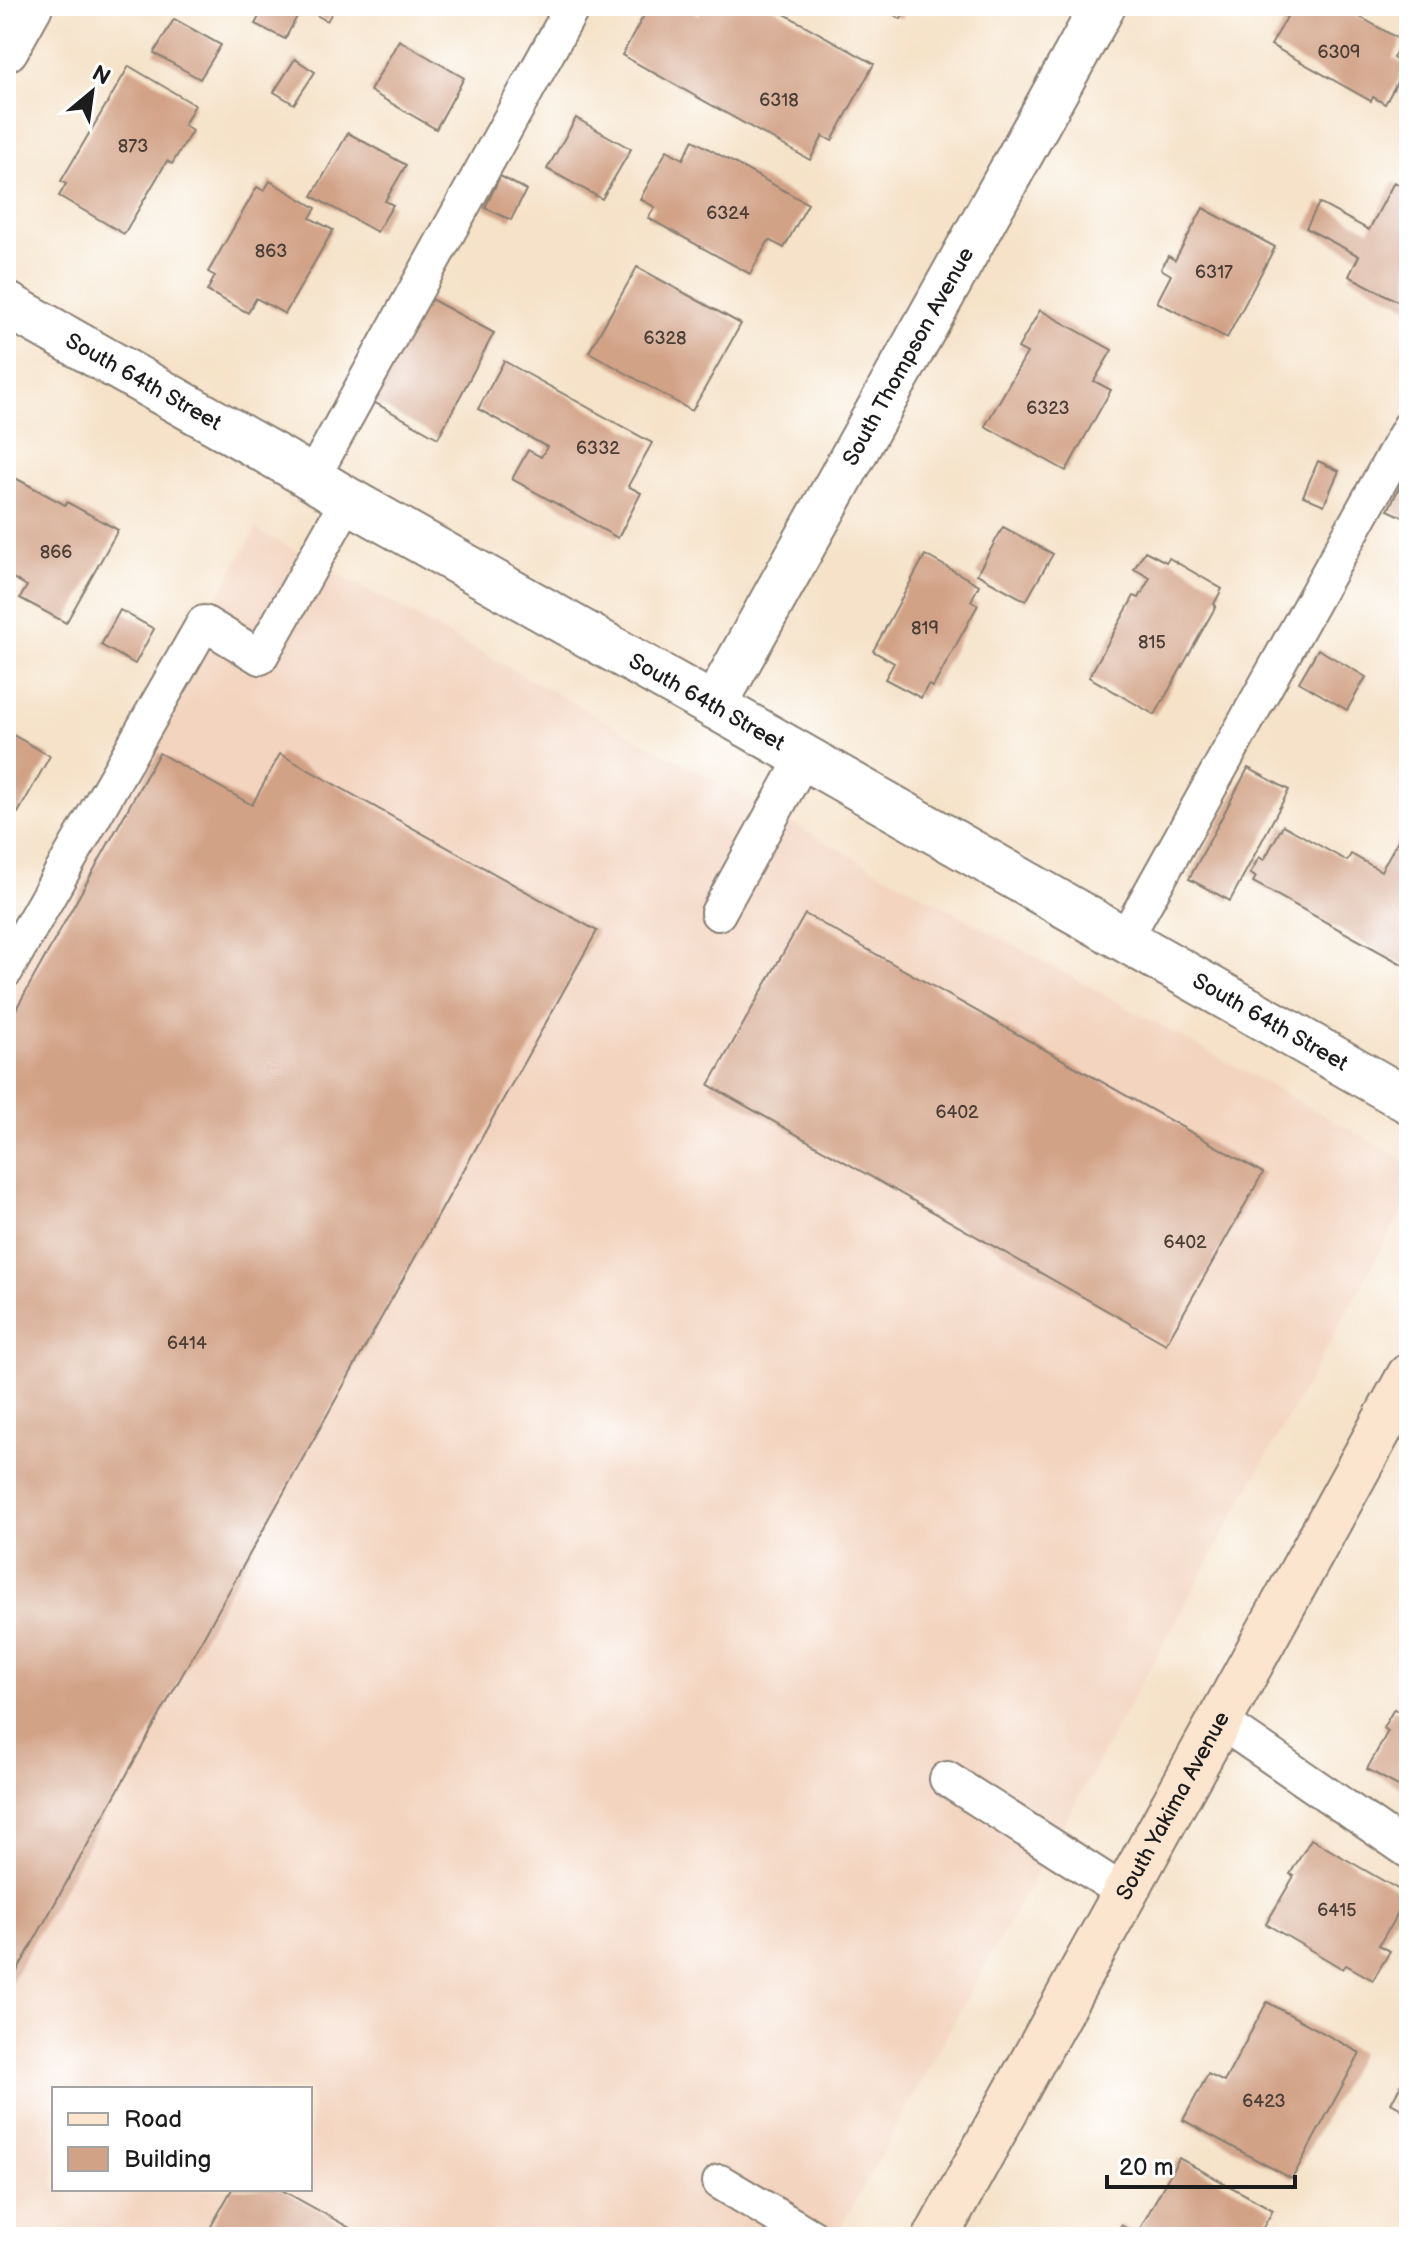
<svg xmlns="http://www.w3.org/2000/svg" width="1415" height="2243" viewBox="0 0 1415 2243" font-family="'Balsamiq Sans',sans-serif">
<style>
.built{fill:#f3d4bf;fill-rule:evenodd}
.building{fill:#d2a286}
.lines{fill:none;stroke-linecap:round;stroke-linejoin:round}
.service-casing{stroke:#887f72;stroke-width:38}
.minor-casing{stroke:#887f72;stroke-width:48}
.tertiary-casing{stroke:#887f72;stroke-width:48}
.secondary-casing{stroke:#887f72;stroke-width:48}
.service{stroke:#fff;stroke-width:34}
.minor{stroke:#fff;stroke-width:44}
.tertiary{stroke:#fff;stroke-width:44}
.secondary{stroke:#fbe5cf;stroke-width:44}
.labels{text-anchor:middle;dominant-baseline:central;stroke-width:7;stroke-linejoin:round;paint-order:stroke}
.number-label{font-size:18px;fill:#4a3e36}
.street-label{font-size:22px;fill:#1c1c1c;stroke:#fff}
</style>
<rect width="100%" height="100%" fill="#fff"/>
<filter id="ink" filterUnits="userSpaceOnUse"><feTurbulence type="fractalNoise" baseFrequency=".0125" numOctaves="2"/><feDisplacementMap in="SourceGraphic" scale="16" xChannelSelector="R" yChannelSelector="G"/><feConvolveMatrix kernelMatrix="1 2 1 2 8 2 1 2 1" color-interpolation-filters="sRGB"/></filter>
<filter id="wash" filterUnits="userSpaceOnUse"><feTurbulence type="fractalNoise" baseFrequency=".006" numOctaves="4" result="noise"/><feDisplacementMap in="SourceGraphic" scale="32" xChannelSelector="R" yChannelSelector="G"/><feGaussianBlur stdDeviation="1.8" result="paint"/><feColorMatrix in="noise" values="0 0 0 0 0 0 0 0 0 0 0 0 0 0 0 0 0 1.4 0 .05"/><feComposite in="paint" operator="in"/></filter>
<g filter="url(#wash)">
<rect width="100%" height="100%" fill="#f5e2c8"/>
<path class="built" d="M256 529 1409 1162V1199L835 2237H6V977ZM54 2089H310V2189H54Z"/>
<g id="blocks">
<g class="building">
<polygon points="249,6 336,6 327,21 302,7 285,39 255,24 261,13"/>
<polygon points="649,6 683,6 699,15 704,6 770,6 874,64 832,141 823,136 810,160 622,55"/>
<polygon points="878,6 909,6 901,19"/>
<polygon points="1276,6 1341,6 1402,41 1393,58 1406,66 1385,104 1373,97 1371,101 1271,45 1287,17 1274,10"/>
<polygon points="174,19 221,45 200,79 154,53"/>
<polygon points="399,40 464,78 436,129 370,91"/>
<polygon points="295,59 315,72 294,104 274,92"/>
<polygon points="129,66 195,105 184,125 192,131 172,164 167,161 124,234 59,196 66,184 61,181"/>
<polygon points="576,118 631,149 602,199 547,169"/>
<polygon points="348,133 406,165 385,201 393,205 377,232 312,196"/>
<polygon points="693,140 808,204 784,248 769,240 750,274 648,218 655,207 640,199 667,150 683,159"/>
<polygon points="500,176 526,190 511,220 485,208"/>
<polygon points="270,181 316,208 310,218 333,230 285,314 256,298 248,313 207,291 215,276 208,272 257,187 264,191"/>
<polygon points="1394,182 1409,190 1409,307 1349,276 1359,256 1306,228 1319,203 1369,230"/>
<polygon points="1203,208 1275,247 1227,338 1157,302 1171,275 1161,269 1168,256 1175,260"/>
<polygon points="637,267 741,324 692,411 589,352"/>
<polygon points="429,298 494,333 438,438 372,401"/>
<polygon points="1040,310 1112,350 1094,381 1111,390 1066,471 985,426 1027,353 1018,348"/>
<polygon points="504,361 652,443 628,486 641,493 618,538 512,479 528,450 541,457 547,447 478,409"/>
<polygon points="1318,461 1339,471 1324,505 1303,496"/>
<polygon points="1409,468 1409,520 1388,510"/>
<polygon points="6,473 65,505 67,502 118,530 66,623 20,598 27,586 6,574"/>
<polygon points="1003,527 1053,554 1026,601 977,574"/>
<polygon points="1145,551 1166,562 1169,558 1222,589 1214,604 1216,606 1155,715 1089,677 1134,596 1139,598 1150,578 1134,569"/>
<polygon points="925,555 979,585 971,601 978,605 933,687 928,685 921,698 885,679 894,663 873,651"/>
<polygon points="120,610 154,629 135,664 101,645"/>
<polygon points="1318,649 1366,677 1347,710 1299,682"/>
<polygon points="6,731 50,756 18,813 6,807"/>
<polygon points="159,753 252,805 280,754 597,931 6,1991 6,1027"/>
<polygon points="1248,768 1289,790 1230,901 1189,879"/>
<polygon points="1283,825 1347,861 1351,854 1381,871 1398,840 1409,846 1409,968 1253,882 1256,877 1250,874 1259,857 1264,860"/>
<polygon points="805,914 1263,1173 1166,1344 709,1085"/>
<polygon points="1409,1693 1409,1792 1367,1769 1388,1731 1383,1728 1394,1709 1399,1712"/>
<polygon points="1311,1839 1408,1895 1379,1945 1390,1951 1373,1980 1346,1965 1343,1969 1266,1924 1294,1876 1290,1874"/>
<polygon points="1267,2002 1360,2053 1292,2179 1183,2120 1208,2074 1224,2082"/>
<polygon points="1403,2081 1409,2085 1409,2113 1391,2103"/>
<polygon points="1179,2158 1273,2210 1258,2237 1114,2237 1121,2225 1137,2234"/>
<polygon points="232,2189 280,2189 366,2237 205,2237"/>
</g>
</g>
</g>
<g filter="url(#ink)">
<use href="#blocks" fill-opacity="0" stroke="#887f72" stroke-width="2"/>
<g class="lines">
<g class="service-casing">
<g id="service">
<polyline points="312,478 573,6"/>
<polyline points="718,913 804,757"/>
<polyline points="1125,939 1409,428"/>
<polyline points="6,970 204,623 260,657 348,500"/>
<polyline points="1220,1721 1409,1851"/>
<polyline points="947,1779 1125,1893"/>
<polyline points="720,2182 812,2237"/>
</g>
</g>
<g class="minor-casing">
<g id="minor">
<polyline points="6,49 30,6"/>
<path id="s1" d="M714 706 1103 6"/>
</g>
</g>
<g class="tertiary-casing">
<g id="tertiary">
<path id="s2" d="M6 304 287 463 348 500 714 706 1409 1101"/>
</g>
</g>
<g class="secondary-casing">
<g id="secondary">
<path id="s3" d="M936 2237 1409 1376"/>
</g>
</g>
<use href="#service" class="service"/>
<use href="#minor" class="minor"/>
<use href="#tertiary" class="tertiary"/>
<use href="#secondary" class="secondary"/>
</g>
</g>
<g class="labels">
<g class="number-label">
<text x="1339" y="52">6309</text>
<text x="779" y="100">6318</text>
<text x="133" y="146">873</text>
<text x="728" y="213">6324</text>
<text x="271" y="251">863</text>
<text x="1214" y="272">6317</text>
<text x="665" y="338">6328</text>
<text x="1048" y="408">6323</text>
<text x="598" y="448">6332</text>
<text x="56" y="552">866</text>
<text x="925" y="628">819</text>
<text x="1152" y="642">815</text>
<text x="957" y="1112">6402</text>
<text x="1185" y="1242">6402</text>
<text x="187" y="1343">6414</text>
<text x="1337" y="1910">6415</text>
<text x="1264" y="2101">6423</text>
</g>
<g class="street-label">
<text stroke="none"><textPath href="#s1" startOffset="400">South Thompson Avenue</textPath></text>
<text stroke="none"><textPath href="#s2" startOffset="158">South 64th Street</textPath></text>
<text stroke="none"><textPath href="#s2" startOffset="806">South 64th Street</textPath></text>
<text stroke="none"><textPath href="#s2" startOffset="1454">South 64th Street</textPath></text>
<text stroke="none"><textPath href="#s3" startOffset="492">South Yakima Avenue</textPath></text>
</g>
</g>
<rect width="1415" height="2243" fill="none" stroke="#fff" stroke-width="32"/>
<rect x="52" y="2087" width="260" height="104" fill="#ffffff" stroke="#a4a4a4" stroke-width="2"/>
<rect x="68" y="2113" width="40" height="12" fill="#fbe5cf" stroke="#a4a4a4" stroke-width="2"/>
<text x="124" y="2127" font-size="24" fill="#1c1c1c">Road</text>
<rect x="68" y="2147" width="40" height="24" fill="#d2a286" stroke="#a4a4a4" stroke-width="2"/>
<text x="124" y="2167" font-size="24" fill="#1c1c1c">Building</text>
<g transform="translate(92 92) rotate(29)" stroke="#ffffff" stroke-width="6" paint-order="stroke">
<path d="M0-6L14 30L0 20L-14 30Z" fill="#1c1c1c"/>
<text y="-12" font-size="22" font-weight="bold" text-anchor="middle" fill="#1c1c1c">N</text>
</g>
<path d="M1107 2175v12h188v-12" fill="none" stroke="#1c1c1c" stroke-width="4"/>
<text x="1119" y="2175" font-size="24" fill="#1c1c1c" stroke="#ffffff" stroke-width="6" paint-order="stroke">20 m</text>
</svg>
